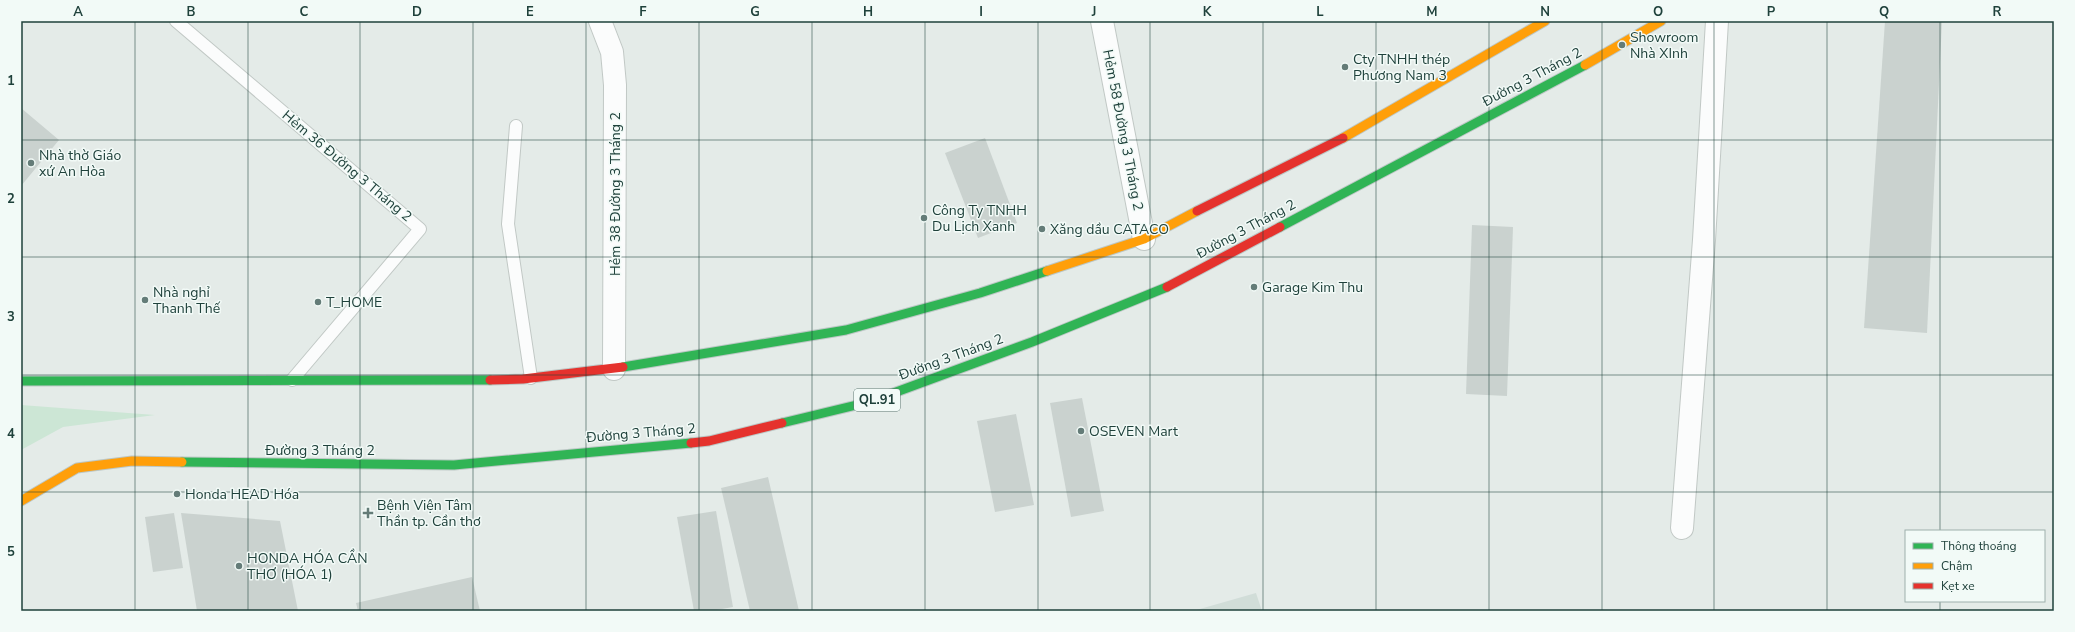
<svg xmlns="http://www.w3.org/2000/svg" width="2075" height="632" viewBox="0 0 2075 632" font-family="'Nunito Sans',sans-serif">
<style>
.built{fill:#d1ddd8}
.green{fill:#cce6d5}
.building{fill:#cad2cf}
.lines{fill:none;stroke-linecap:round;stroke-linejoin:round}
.lane-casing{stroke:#c1c8c5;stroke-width:14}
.street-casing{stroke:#c1c8c5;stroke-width:24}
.fast-casing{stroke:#bcc7c5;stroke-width:11}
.slow-casing{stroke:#bcc7c5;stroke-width:11}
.jam-casing{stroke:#bcc7c5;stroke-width:11}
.lane{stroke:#fbfcfc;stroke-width:12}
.street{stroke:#fbfcfc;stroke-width:22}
.fast{stroke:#30b455;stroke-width:9}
.slow{stroke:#ff9f0a;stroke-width:9}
.jam{stroke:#e5322d;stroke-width:9}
.grid{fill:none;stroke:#1f413b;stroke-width:1;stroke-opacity:0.55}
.poi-dot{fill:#647c78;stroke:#f2faf7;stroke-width:1.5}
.labels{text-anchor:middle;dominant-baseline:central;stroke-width:3;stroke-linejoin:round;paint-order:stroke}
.shield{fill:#f2faf7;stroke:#5e7873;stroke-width:1}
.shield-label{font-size:13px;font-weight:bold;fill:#1f413b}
.poi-label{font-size:14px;fill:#1f413b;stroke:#f2faf7;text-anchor:start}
.street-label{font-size:14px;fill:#1f413b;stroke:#f2faf7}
.neatline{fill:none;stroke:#1f413b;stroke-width:1.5}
.grid-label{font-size:13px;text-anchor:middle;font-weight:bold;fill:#1f413b}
</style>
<rect width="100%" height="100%" fill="#e4ebe8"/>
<polygon class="built" points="1256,593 1262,611 1193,611"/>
<polygon class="green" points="21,405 155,415 63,427 21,450"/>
<g class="building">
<polygon points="1885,21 1942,21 1927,333 1864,328"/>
<polygon points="21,108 59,140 21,186"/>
<polygon points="985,138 1017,223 978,238 945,153"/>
<polygon points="1472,225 1513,227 1507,396 1466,394"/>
<polygon points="1082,398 1104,511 1071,517 1050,403"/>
<polygon points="1016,414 1034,505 995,512 977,421"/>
<polygon points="768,477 799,611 750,611 721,488"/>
<polygon points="716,511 733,607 711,611 694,611 677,517"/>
<polygon points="174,513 183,568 153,572 145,517"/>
<polygon points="181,513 280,521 298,611 197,611"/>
<polygon points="472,577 480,611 358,611 356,603"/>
</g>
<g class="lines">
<g class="lane-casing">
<g id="lane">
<polyline points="176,21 420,229 292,380"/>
<polyline points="516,126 508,224 531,378"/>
</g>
</g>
<g class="street-casing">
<g id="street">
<polyline points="600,21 612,52 615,85 614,369"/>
<polyline points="1102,21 1144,239"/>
<polyline points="1682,528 1704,240 1717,21"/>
</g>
</g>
<g class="fast-casing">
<g id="fast">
<polyline points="1280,227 1585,65"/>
<polyline points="623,367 846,330 980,293 1047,271"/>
<polyline points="21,381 490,380"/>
<polyline points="782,423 869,402 1032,342 1167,287"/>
<polyline points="182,462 454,465 691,443"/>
</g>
</g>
<g class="slow-casing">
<g id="slow">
<polyline points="1585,65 1661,21"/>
<polyline points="1343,138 1545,21"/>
<polyline points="1047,271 1144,239 1197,211"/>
<polyline points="21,501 77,468 132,461 182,462"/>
</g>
</g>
<g class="jam-casing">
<g id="jam">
<polyline points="1197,211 1343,138"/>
<polyline points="1167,287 1280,227"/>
<polyline points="490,380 523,379 623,367"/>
<polyline points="691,443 709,441 782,423"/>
</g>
</g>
<use href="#lane" class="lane"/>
<use href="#street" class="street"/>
<use href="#fast" class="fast"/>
<use href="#slow" class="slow"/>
<use href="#jam" class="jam"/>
</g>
<path class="grid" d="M135 21V611M248 21V611M360 21V611M473 21V611M586 21V611M699 21V611M812 21V611M925 21V611M1038 21V611M1150 21V611M1263 21V611M1376 21V611M1489 21V611M1602 21V611M1714 21V611M1827 21V611M1940 21V531M21 140H2054M21 257H2054M21 375H2054M21 492H2054M1940 601V611"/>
<g class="poi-dot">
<circle cx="1622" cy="45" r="4"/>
<circle cx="1345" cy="67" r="4"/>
<circle cx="31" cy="163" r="4"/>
<circle cx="924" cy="218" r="4"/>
<circle cx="1042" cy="229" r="4"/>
<circle cx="1254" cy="287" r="4"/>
<circle cx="145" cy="300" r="4"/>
<circle cx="318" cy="302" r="4"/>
<circle cx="1081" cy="431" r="4"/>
<circle cx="177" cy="494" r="4"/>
<path d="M366 507h4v4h4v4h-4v4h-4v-4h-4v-4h4z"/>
<circle cx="239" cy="566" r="4"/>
</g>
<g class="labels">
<rect class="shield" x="854" y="389" width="46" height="22" rx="3"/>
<g class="shield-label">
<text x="877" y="400">QL.91</text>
</g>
<g class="poi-label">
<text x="1630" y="37">Showroom<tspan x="1630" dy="16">Nhà XInh</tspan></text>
<text x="1353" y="59">Cty TNHH thép<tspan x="1353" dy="16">Phương Nam 3</tspan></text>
<text x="39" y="155">Nhà thờ Giáo<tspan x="39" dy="16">xứ An Hòa</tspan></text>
<text x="932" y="210">Công Ty TNHH<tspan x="932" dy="16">Du Lịch Xanh</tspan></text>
<text x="1050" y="229">Xăng dầu CATACO</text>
<text x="1262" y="287">Garage Kim Thu</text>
<text x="153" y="292">Nhà nghỉ<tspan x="153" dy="16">Thanh Thế</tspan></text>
<text x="326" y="302">T_HOME</text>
<text x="1089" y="431">OSEVEN Mart</text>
<text x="185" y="494">Honda HEAD Hóa</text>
<text x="377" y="505">Bệnh Viện Tâm<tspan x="377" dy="16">Thần tp. Cần thơ</tspan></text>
<text x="247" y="558">HONDA HÓA CẦN<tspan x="247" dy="16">THƠ (HÓA 1)</tspan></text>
</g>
<g class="street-label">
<text transform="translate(1532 77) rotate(-28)">Đường 3 Tháng 2</text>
<text transform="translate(1123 130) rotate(79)">Hẻm 58 Đường 3 Tháng 2</text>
<text transform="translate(347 166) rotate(40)">Hẻm 36 Đường 3 Tháng 2</text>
<text transform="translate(615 194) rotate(-90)">Hẻm 38 Đường 3 Tháng 2</text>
<text transform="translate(1246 229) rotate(-28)">Đường 3 Tháng 2</text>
<text transform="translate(951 357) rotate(-20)">Đường 3 Tháng 2</text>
<text transform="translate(641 433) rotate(-5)">Đường 3 Tháng 2</text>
<text x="320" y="450">Đường 3 Tháng 2</text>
</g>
</g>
<rect width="2075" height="632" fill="none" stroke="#f2faf7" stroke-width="44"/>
<rect x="1905" y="530" width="140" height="72" fill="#f2faf7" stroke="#9eb0ac"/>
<rect x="1913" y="543" width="20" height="6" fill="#30b455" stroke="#9eb0ac"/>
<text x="1941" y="550" font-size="12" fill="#1f413b">Thông thoáng</text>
<rect x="1913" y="563" width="20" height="6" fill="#ff9f0a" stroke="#9eb0ac"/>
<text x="1941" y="570" font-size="12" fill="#1f413b">Chậm</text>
<rect x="1913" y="583" width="20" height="6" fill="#e5322d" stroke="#9eb0ac"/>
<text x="1941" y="590" font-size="12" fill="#1f413b">Kẹt xe</text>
<rect x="22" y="22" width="2031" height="588" class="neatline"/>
<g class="grid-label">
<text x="78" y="16">A</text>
<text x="191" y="16">B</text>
<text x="304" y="16">C</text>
<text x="417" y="16">D</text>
<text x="530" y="16">E</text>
<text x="643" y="16">F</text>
<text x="755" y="16">G</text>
<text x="868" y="16">H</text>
<text x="981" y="16">I</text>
<text x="1094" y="16">J</text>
<text x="1207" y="16">K</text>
<text x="1320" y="16">L</text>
<text x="1432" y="16">M</text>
<text x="1545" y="16">N</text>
<text x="1658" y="16">O</text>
<text x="1771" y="16">P</text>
<text x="1884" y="16">Q</text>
<text x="1997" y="16">R</text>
<text x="11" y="85">1</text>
<text x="11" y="203">2</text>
<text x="11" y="321">3</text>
<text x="11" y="438">4</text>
<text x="11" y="556">5</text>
</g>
</svg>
